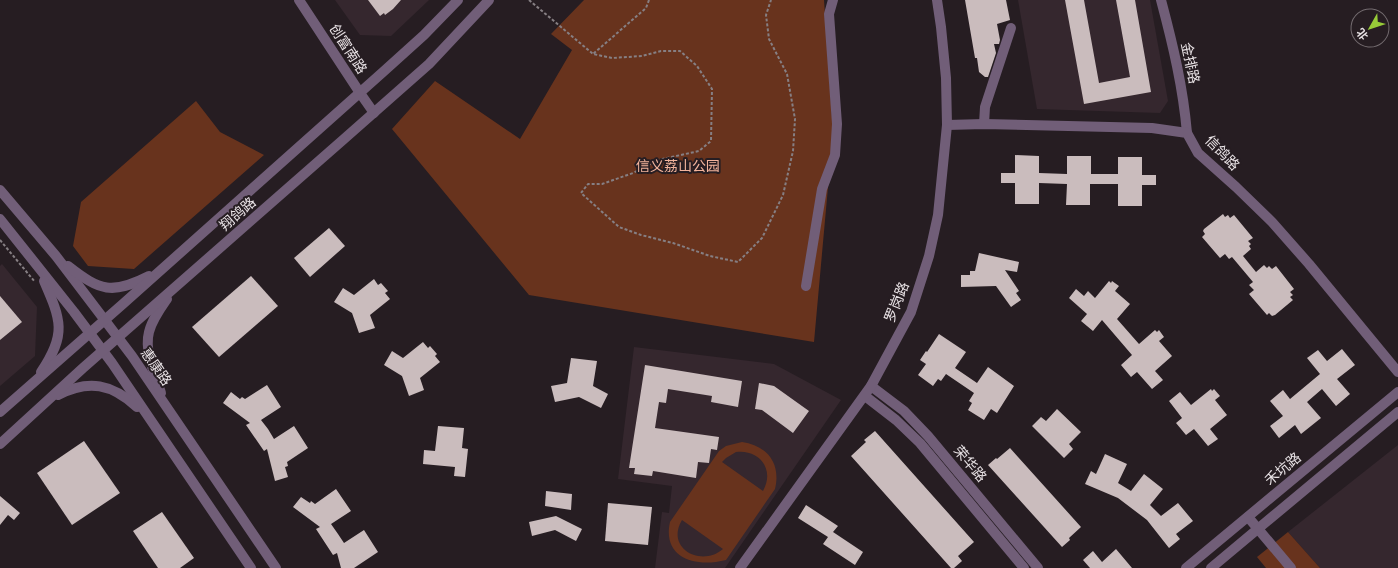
<svg xmlns="http://www.w3.org/2000/svg" width="1398" height="568" viewBox="0 0 1398 568" font-family="'Nunito Sans','Noto Sans SC',sans-serif">
<style>
.built{fill:#35272e}
.green{fill:#68331d;fill-rule:evenodd}
.building{fill:#cabcbd}
.lines{fill:none;stroke-linecap:round;stroke-linejoin:round}
.path{stroke:#867f83;stroke-width:2;stroke-dasharray:3 2;stroke-linecap:butt}
.minor{stroke:#715e78;stroke-width:10}
.labels{text-anchor:middle;dominant-baseline:central;stroke-width:4;stroke-linejoin:round;paint-order:stroke}
.street-label{font-size:14px;fill:#e8e2e5;stroke:#261d22}
.park-label{font-size:14px;fill:#f3b49c;stroke:#261d22}
</style>
<rect width="100%" height="100%" fill="#261d22"/>
<g class="built">
<polygon points="335,0 429,0 391,36 360,35"/>
<polygon points="1018,0 1150,0 1168,101 1160,113 1037,109"/>
<polygon points="2,264 37,307 35,356 0,386 0,266"/>
<polygon points="634,347 774,364 841,400 725,568 655,568 662,512 669,513 672,486 618,479"/>
<polygon points="1398,445 1398,568 1320,568 1288,532"/>
</g>
<g class="green">
<polygon points="584,0 824,0 833,132 814,342 529,295 392,129 435,81 520,139 572,50 551,34"/>
<polygon points="196,101 220,132 264,155 134,269 88,266 73,246 81,202"/>
<path d="M742 442C768 446 781 464 775 489L726 560C695 568 662 558 670 522L719 451 726 446ZM736 452C760 449 775 470 763 491L722 462 726 458ZM682 520 723 549C701 568 665 548 682 520Z"/>
<polygon points="1288,532 1320,568 1266,568 1257,557"/>
</g>
<g class="building">
<polygon points="368,0 401,0 393,9 385,15 384,13 380,16"/>
<polygon points="965,0 1006,0 1010,20 997,24 1000,40 999,44 994,44 996,53 988,77 985,77 979,72 977,58 975,58"/>
<polygon points="1065,0 1084,0 1099,83 1130,77 1116,0 1135,0 1151,92 1084,104"/>
<polygon points="1015,155 1039,156 1039,173 1067,174 1067,156 1091,156 1091,174 1118,174 1118,157 1142,157 1142,175 1156,175 1156,185 1142,185 1142,206 1118,206 1118,184 1090,184 1090,205 1066,205 1067,184 1039,183 1039,204 1015,204 1015,183 1001,183 1001,173 1015,173"/>
<polygon points="1223,214 1225,217 1228,215 1230,218 1234,215 1253,238 1248,241 1251,244 1249,246 1251,249 1243,256 1256,272 1264,265 1267,268 1269,266 1272,269 1276,266 1294,289 1290,292 1293,295 1290,297 1293,300 1275,315 1272,316 1269,313 1267,315 1249,294 1254,290 1249,285 1253,282 1232,257 1229,259 1225,254 1220,258 1202,237 1205,234 1203,231 1204,229"/>
<polygon points="329,228 345,246 310,277 294,258"/>
<polygon points="979,253 1019,262 1017,272 1005,270 1019,291 1016,293 1021,300 1011,307 996,286 961,287 961,275 970,275 970,271 975,271"/>
<polygon points="251,276 278,306 219,357 192,327"/>
<polygon points="374,279 378,285 381,283 388,291 385,293 390,299 370,315 375,328 359,333 352,313 334,302 343,288 354,295"/>
<polygon points="1109,281 1111,283 1112,281 1119,286 1115,291 1130,304 1117,319 1139,344 1155,330 1157,332 1159,330 1164,337 1159,341 1172,356 1155,371 1163,380 1152,389 1137,372 1131,377 1121,365 1132,355 1102,320 1093,331 1081,321 1087,314 1069,298 1076,289 1084,296 1088,291 1095,298"/>
<polygon points="0,296 22,322 0,340"/>
<polygon points="939,334 966,352 955,368 977,383 988,367 1014,386 997,413 991,409 984,420 968,410 972,403 969,401 974,393 946,374 941,381 938,379 933,386 918,375 926,364 920,360 926,351 927,352"/>
<polygon points="423,342 428,348 430,346 437,354 435,356 440,362 420,378 424,390 409,396 402,376 384,365 392,351 403,358"/>
<polygon points="1342,349 1355,365 1337,379 1350,394 1336,406 1322,389 1307,402 1321,418 1301,434 1295,425 1279,438 1270,426 1283,416 1270,401 1283,390 1290,399 1320,374 1307,358 1318,350 1327,361"/>
<polygon points="571,358 597,361 593,386 608,394 601,408 579,397 555,402 551,386 567,383"/>
<polygon points="645,365 742,381 738,407 711,402 712,396 668,389 666,403 659,402 655,428 719,437 717,450 711,449 709,463 698,462 696,478 653,471 652,476 634,474 635,468 629,468"/>
<polygon points="759,383 774,386 809,411 793,433 762,410 755,409"/>
<polygon points="267,385 281,407 261,420 268,429 274,439 294,426 308,448 287,462 288,466 285,467 288,477 275,481 267,449 264,451 246,425 250,423 223,403 231,392 240,399 242,397 245,399"/>
<polygon points="1211,389 1212,391 1214,389 1220,396 1215,400 1227,415 1210,429 1218,439 1208,446 1194,429 1186,435 1176,423 1182,418 1169,401 1180,392 1191,405"/>
<polygon points="1057,409 1081,432 1069,444 1073,449 1064,458 1032,426 1041,417 1046,421"/>
<polygon points="438,426 464,428 462,448 468,449 465,477 454,476 455,467 423,464 424,450 435,451"/>
<polygon points="875,431 974,542 958,556 962,561 954,568 951,568 851,456 866,442 864,440"/>
<polygon points="84,441 120,493 72,525 37,473"/>
<polygon points="1010,448 1081,527 1069,538 1070,540 1062,547 988,465 996,458 997,459"/>
<polygon points="1105,454 1127,464 1118,483 1131,491 1144,474 1163,489 1150,505 1161,516 1178,503 1193,521 1176,534 1180,539 1169,548 1147,520 1118,498 1085,484 1091,471 1096,474"/>
<polygon points="336,489 351,511 331,524 338,534 344,543 364,530 378,552 354,568 341,568 337,553 333,555 316,529 320,527 293,507 301,497 310,503 311,501 315,504"/>
<polygon points="546,491 572,494 571,510 545,506"/>
<polygon points="0,496 20,513 14,520 8,515 0,525"/>
<polygon points="608,503 652,507 648,545 605,541"/>
<polygon points="806,505 838,526 833,532 863,552 855,565 823,544 828,537 798,518"/>
<polygon points="162,512 194,558 180,568 158,568 133,531"/>
<polygon points="556,516 582,529 576,541 555,530 532,536 529,522"/>
<polygon points="1116,549 1132,568 1090,568 1083,560 1093,551 1102,562"/>
</g>
<g class="lines">
<g class="path">
<polyline points="529,0 593,54"/>
<polyline points="649,0 646,8 593,54 612,58 642,56 661,51 680,51 697,66 712,89 711,141 699,151 658,160 633,173 602,184 588,184 581,193 619,227 641,235 673,243 710,256 738,262 762,238 783,195 793,151 795,119 787,74 769,39 766,15 771,0"/>
<polyline points="0,240 35,282"/>
</g>
<g class="minor">
<polyline points="299,0 360,93 374,113"/>
<path d="M1161 0C1173 45 1183 87 1187 133"/>
<polyline points="984,124 985,107 1011,28"/>
<polyline points="947,125 984,124 1152,128 1187,133 1198,153 1236,187 1272,222 1309,264 1398,372"/>
<polyline points="0,190 56,256 132,356 276,568"/>
<polyline points="0,219 74,312 112,363 251,568"/>
<path d="M68 266C100 291 112 295 149 276"/>
<polyline points="806,286 822,189 835,155 837,124 829,14 833,0"/>
<path d="M41 372C67 334 61 320 44 281"/>
<polyline points="871,386 904,411 928,436 1038,568"/>
<path d="M161 393C155 375 144 351 149 332 152 320 160 309 167 299"/>
<path d="M58 395C89 379 112 384 137 407"/>
<polyline points="865,396 896,420 920,443 1024,568"/>
<polyline points="0,412 124,303 383,72 424,35 458,0"/>
<polyline points="0,444 83,368 344,139 429,64 489,0"/>
<polyline points="1248,517 1291,568"/>
<polyline points="740,568 871,386 911,312 929,256 938,215 947,125 946,78 941,27 937,0"/>
<polyline points="1186,568 1398,392"/>
<polyline points="1211,568 1398,412"/>
</g>
</g>
<g class="labels">
<g class="street-label">
<text transform="translate(348 49) rotate(57)">创富南路</text>
<text transform="translate(1190 63) rotate(78)">金排路</text>
<text transform="translate(1222 153) rotate(46)">信鸽路</text>
<text transform="translate(238 214) rotate(-41)">翔鸽路</text>
<text transform="translate(897 302) rotate(-68)">罗岗路</text>
<text transform="translate(156 367) rotate(55)">惠康路</text>
<text transform="translate(970 464) rotate(50)">荣华路</text>
<text transform="translate(1283 469) rotate(-40)">禾坑路</text>
</g>
<g class="park-label">
<text x="678" y="166">信义荔山公园</text>
</g>
</g>
<g transform="translate(1370 28) rotate(231)"><circle r="19" fill="#261d22" stroke="#746c70"/>
<path d="M0-3L7 15L0 10L-7 15Z" fill="#97cb38"/>
<text y="-6" font-size="11" font-weight="bold" text-anchor="middle" fill="#e8e2e5">北</text>
</g>
</svg>
